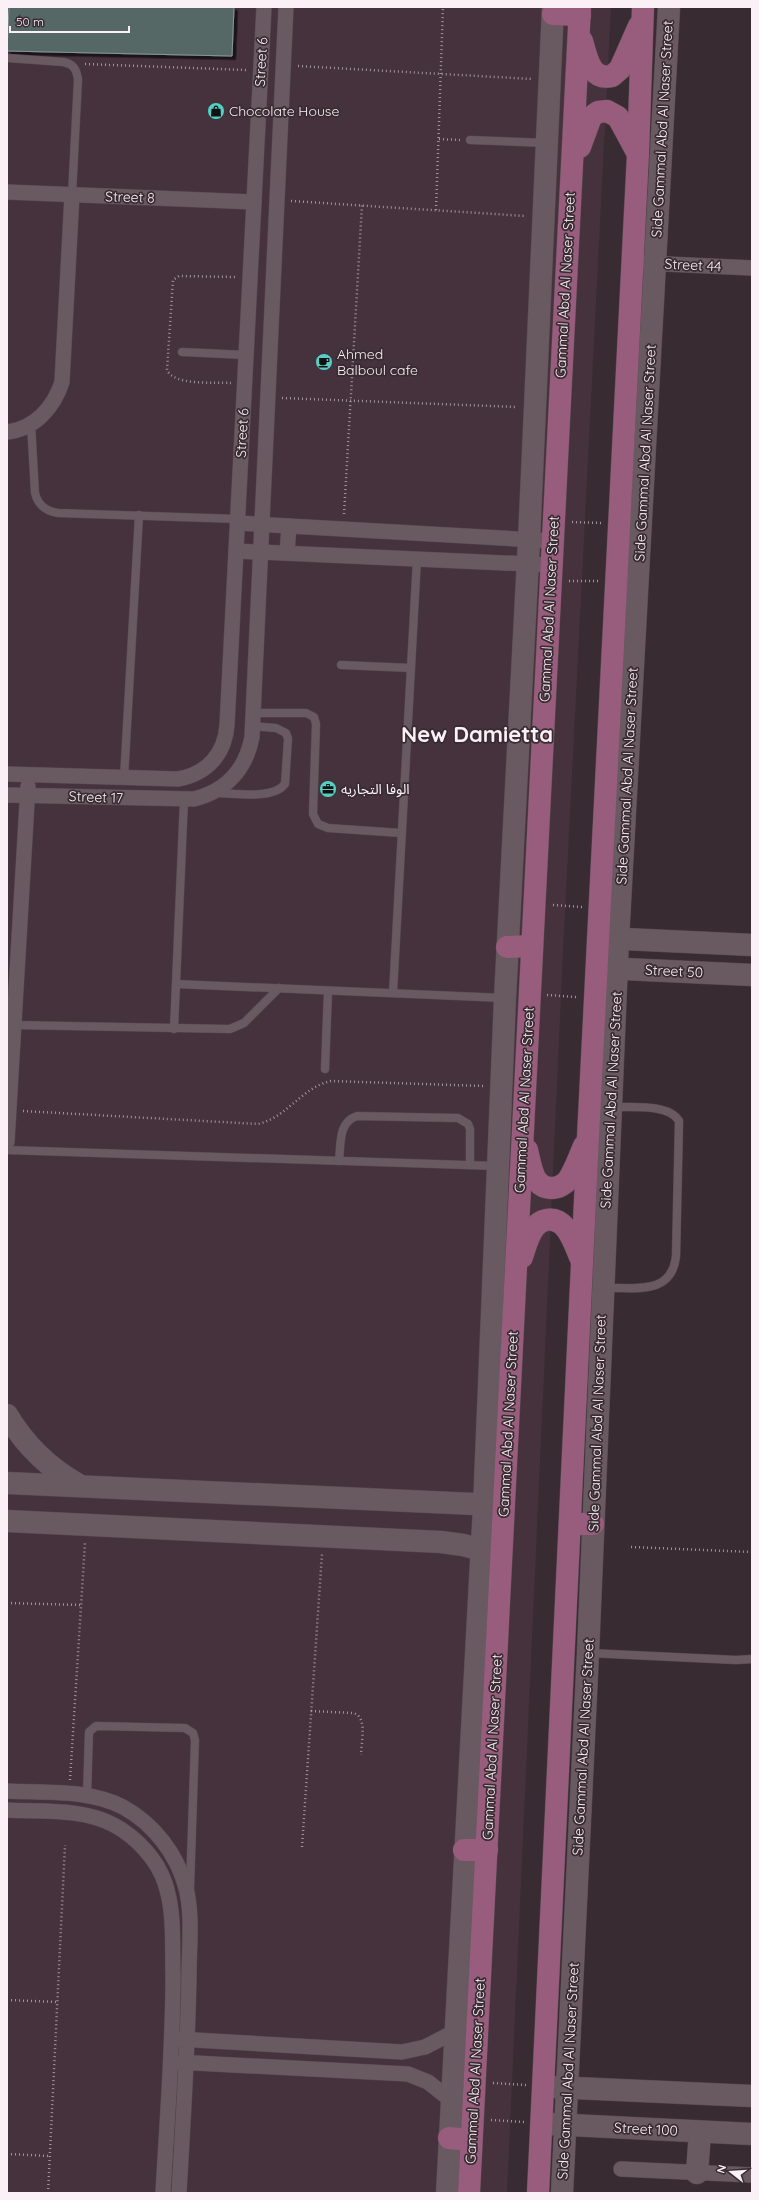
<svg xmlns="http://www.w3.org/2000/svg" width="759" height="2200" viewBox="0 0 759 2200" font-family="Quicksand,'Noto Sans Arabic',sans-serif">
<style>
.built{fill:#46323c}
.building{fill:#546865;stroke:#849895;filter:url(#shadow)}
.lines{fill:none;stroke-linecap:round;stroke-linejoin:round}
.lane-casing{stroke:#54484e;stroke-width:9}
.street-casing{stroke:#54484e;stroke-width:16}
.secondary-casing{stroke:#54484e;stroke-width:23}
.primary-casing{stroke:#54484e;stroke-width:23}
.path{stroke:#a0949a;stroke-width:2.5;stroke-dasharray:1 3;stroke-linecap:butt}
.lane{stroke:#695961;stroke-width:8}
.street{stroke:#695961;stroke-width:15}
.secondary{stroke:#695961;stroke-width:22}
.primary{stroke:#985c7c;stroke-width:22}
.labels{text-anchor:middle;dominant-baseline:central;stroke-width:3.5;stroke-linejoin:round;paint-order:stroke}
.street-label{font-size:14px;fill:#faf0f5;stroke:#392b32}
.poi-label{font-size:14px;fill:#faf0f5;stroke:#392b32;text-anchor:start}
.town-label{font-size:22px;font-weight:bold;fill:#faf0f5;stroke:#392b32}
</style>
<defs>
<filter id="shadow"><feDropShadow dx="3.5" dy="3.5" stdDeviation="0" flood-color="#0009"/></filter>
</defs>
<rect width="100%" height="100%" fill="#392b32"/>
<polygon class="built" points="7,7 611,7 563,951 507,2193 7,2193"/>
<polygon class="building" points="9,7 234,7 232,56 7,51"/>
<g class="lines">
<g class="lane-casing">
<g id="lane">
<path d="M7 58 63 62C73 64 76 68 78 79L72 195"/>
<polyline points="470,140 546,143"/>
<polyline points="182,352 246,355"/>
<path d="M31 424 35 493C38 505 45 511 58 513L238 519"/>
<polyline points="341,665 411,668"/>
<polyline points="253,713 306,713 314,717 316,724 313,814 318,824 328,828 401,833"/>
<polyline points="124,778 139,515"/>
<path d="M216 793C235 793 273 800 285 784L288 739 286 733 276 728 252 726"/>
<polyline points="176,984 504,998"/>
<polyline points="393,993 417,559"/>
<polyline points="14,1025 230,1029 244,1023 279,988"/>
<polyline points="174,1029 184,800"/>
<polyline points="325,1069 328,991"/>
<polyline points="7,1150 496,1166"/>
<path d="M339 1161C341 1144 338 1122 357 1116L458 1118 468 1124 470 1129V1165"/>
<path d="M604 1288C634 1287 672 1296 676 1256L679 1121C669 1103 630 1108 612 1107"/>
<polyline points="589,1653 736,1660 752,1659"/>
<polyline points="87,1795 89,1732 96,1726 185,1728 193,1733 195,1740 190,1888"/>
</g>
</g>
<g class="street-casing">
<g id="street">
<polyline points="7,192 254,202"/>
<polyline points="645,263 752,268"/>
<path d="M7 432C35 429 54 407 62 382L72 195"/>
<polyline points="238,523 553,541"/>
<polyline points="236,551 552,565"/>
<polyline points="287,553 289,526"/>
<path d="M7 774 178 779C207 774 225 754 227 725L264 7"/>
<path d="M7 795 194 799C226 791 246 769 252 737L286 7"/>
<polyline points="7,1142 28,786"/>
<path d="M7 1791C45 1793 88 1789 123 1807 154 1824 177 1854 186 1888 193 1916 189 1947 189 1975 188 2048 183 2120 179 2193"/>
<path d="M7 1810C42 1812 82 1808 114 1825 136 1837 157 1859 165 1883 175 1913 172 1945 173 1976 173 2048 167 2120 163 2193"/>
<polyline points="178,2039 402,2052 425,2047 456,2031"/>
<polyline points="176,2062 408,2074 428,2082 452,2101"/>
<polyline points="621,2169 752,2175"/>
</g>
</g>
<g class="secondary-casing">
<g id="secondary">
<polyline points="603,938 752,945"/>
<polyline points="603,968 752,975"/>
<path d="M7 1415C25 1445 48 1468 79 1485"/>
<polyline points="7,1483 497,1505"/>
<polyline points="7,1521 441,1542 463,1545 494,1553"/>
<polyline points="553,2087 752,2096"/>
<polyline points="550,2124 752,2134"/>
<polyline points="697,2173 700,2132"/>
<polyline points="447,2193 484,1506 505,998 529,540 553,7"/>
<polyline points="562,2193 588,1653 618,939 669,7"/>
</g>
</g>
<g class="primary-casing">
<g id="primary">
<polyline points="553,14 580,15"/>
<path d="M582 41C587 57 590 81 612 76L620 69 639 26"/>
<polyline points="580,147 591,117 598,112 607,111 618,117 638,154"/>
<polyline points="507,947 532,946"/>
<path d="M527 1150C531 1165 532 1188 552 1188 558 1188 565 1184 568 1180 575 1170 579 1157 584 1146"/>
<path d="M522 1257C525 1248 528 1236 534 1228 537 1224 541 1221 546 1220 567 1216 574 1244 581 1259"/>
<polyline points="570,1524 593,1524"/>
<polyline points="464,1850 487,1850"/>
<polyline points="449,2138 471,2140"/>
<polyline points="469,2193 580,7"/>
<polyline points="538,2193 588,1137 638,154 643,7"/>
</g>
</g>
<g class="path">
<polyline points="85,64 246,70"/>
<polyline points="298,66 532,79"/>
<polyline points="439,139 460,140"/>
<polyline points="291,201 525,216"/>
<polyline points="436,210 443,7"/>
<path d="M231 383C215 382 174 386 167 370L173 280 179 276 235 277"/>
<polyline points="282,398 517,407"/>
<polyline points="344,514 362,205"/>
<polyline points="572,522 601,523"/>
<polyline points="569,581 598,581"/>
<polyline points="553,905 582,907"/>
<polyline points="547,995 576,997"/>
<path d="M23 1111 258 1124C288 1117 302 1087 331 1081L484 1086"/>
<polyline points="631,1547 752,1552"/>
<polyline points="7,1603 81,1605"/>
<path d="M311 1711 353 1713C368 1716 361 1743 361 1755"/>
<polyline points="70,1780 85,1543"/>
<polyline points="302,1847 322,1554"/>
<polyline points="7,2000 58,2002"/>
<polyline points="493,2083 526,2085"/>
<polyline points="491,2120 524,2122"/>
<polyline points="7,2154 50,2156"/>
<polyline points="48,2193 65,1845"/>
</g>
<use href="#lane" class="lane"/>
<use href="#street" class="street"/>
<use href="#secondary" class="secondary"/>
<use href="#primary" class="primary"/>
</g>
<defs>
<g id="shop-disc" transform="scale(0.9)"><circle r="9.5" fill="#56cec3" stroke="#392b32"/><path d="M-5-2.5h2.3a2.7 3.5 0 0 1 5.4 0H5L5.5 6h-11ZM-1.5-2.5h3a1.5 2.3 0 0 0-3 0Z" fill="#111"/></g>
<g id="cafe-disc" transform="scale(0.9)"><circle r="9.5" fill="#56cec3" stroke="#392b32"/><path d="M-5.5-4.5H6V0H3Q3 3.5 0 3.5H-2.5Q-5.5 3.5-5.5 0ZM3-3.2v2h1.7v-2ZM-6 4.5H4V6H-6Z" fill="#111"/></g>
<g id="office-disc" transform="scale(0.9)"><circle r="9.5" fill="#56cec3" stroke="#392b32"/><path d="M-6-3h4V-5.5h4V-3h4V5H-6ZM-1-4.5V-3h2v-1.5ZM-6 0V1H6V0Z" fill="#111"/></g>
</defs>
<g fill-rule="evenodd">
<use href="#shop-disc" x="216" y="111"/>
<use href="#cafe-disc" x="324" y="362"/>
<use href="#office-disc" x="328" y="789"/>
</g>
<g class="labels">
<g class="street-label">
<text transform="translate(261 62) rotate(-87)">Street 6</text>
<text transform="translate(662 129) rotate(-87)">Side Gammal Abd Al Naser Street</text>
<text transform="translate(130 197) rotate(2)">Street 8</text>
<text transform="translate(693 265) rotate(3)">Street 44</text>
<text transform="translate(565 285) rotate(-87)">Gammal Abd Al Naser Street</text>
<text transform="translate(242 433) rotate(-87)">Street 6</text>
<text transform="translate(645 453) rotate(-87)">Side Gammal Abd Al Naser Street</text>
<text transform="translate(549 609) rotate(-87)">Gammal Abd Al Naser Street</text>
<text transform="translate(627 776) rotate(-87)">Side Gammal Abd Al Naser Street</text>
<text transform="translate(96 797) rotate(2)">Street 17</text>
<text transform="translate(674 971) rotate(3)">Street 50</text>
<text transform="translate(524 1100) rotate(-87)">Gammal Abd Al Naser Street</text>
<text transform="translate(611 1100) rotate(-87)">Side Gammal Abd Al Naser Street</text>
<text transform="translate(597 1423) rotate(-88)">Side Gammal Abd Al Naser Street</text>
<text transform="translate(508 1424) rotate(-87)">Gammal Abd Al Naser Street</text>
<text transform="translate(492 1747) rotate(-87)">Gammal Abd Al Naser Street</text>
<text transform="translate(583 1747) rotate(-87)">Side Gammal Abd Al Naser Street</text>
<text transform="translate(475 2071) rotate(-87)">Gammal Abd Al Naser Street</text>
<text transform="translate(568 2071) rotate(-87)">Side Gammal Abd Al Naser Street</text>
<text transform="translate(646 2129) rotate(3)">Street 100</text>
</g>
<g class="poi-label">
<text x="229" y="111">Chocolate House</text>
<text x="337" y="354">Ahmed<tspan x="337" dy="16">Balboul cafe</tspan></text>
<text x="341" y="789">الوفا التجاريه</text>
</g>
<g class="town-label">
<text x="477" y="734">New Damietta</text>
</g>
</g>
<rect width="759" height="2200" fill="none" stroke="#faf0f5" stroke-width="16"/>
<g transform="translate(731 2172) rotate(287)" stroke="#392b32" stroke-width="3" paint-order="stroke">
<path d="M0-3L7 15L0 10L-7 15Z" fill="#faf0f5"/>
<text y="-6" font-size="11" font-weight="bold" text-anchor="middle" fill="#faf0f5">N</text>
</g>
<path d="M10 26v6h119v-6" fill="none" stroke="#faf0f5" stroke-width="2"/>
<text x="16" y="26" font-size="12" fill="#faf0f5" stroke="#392b32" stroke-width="3" paint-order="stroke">50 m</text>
</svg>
